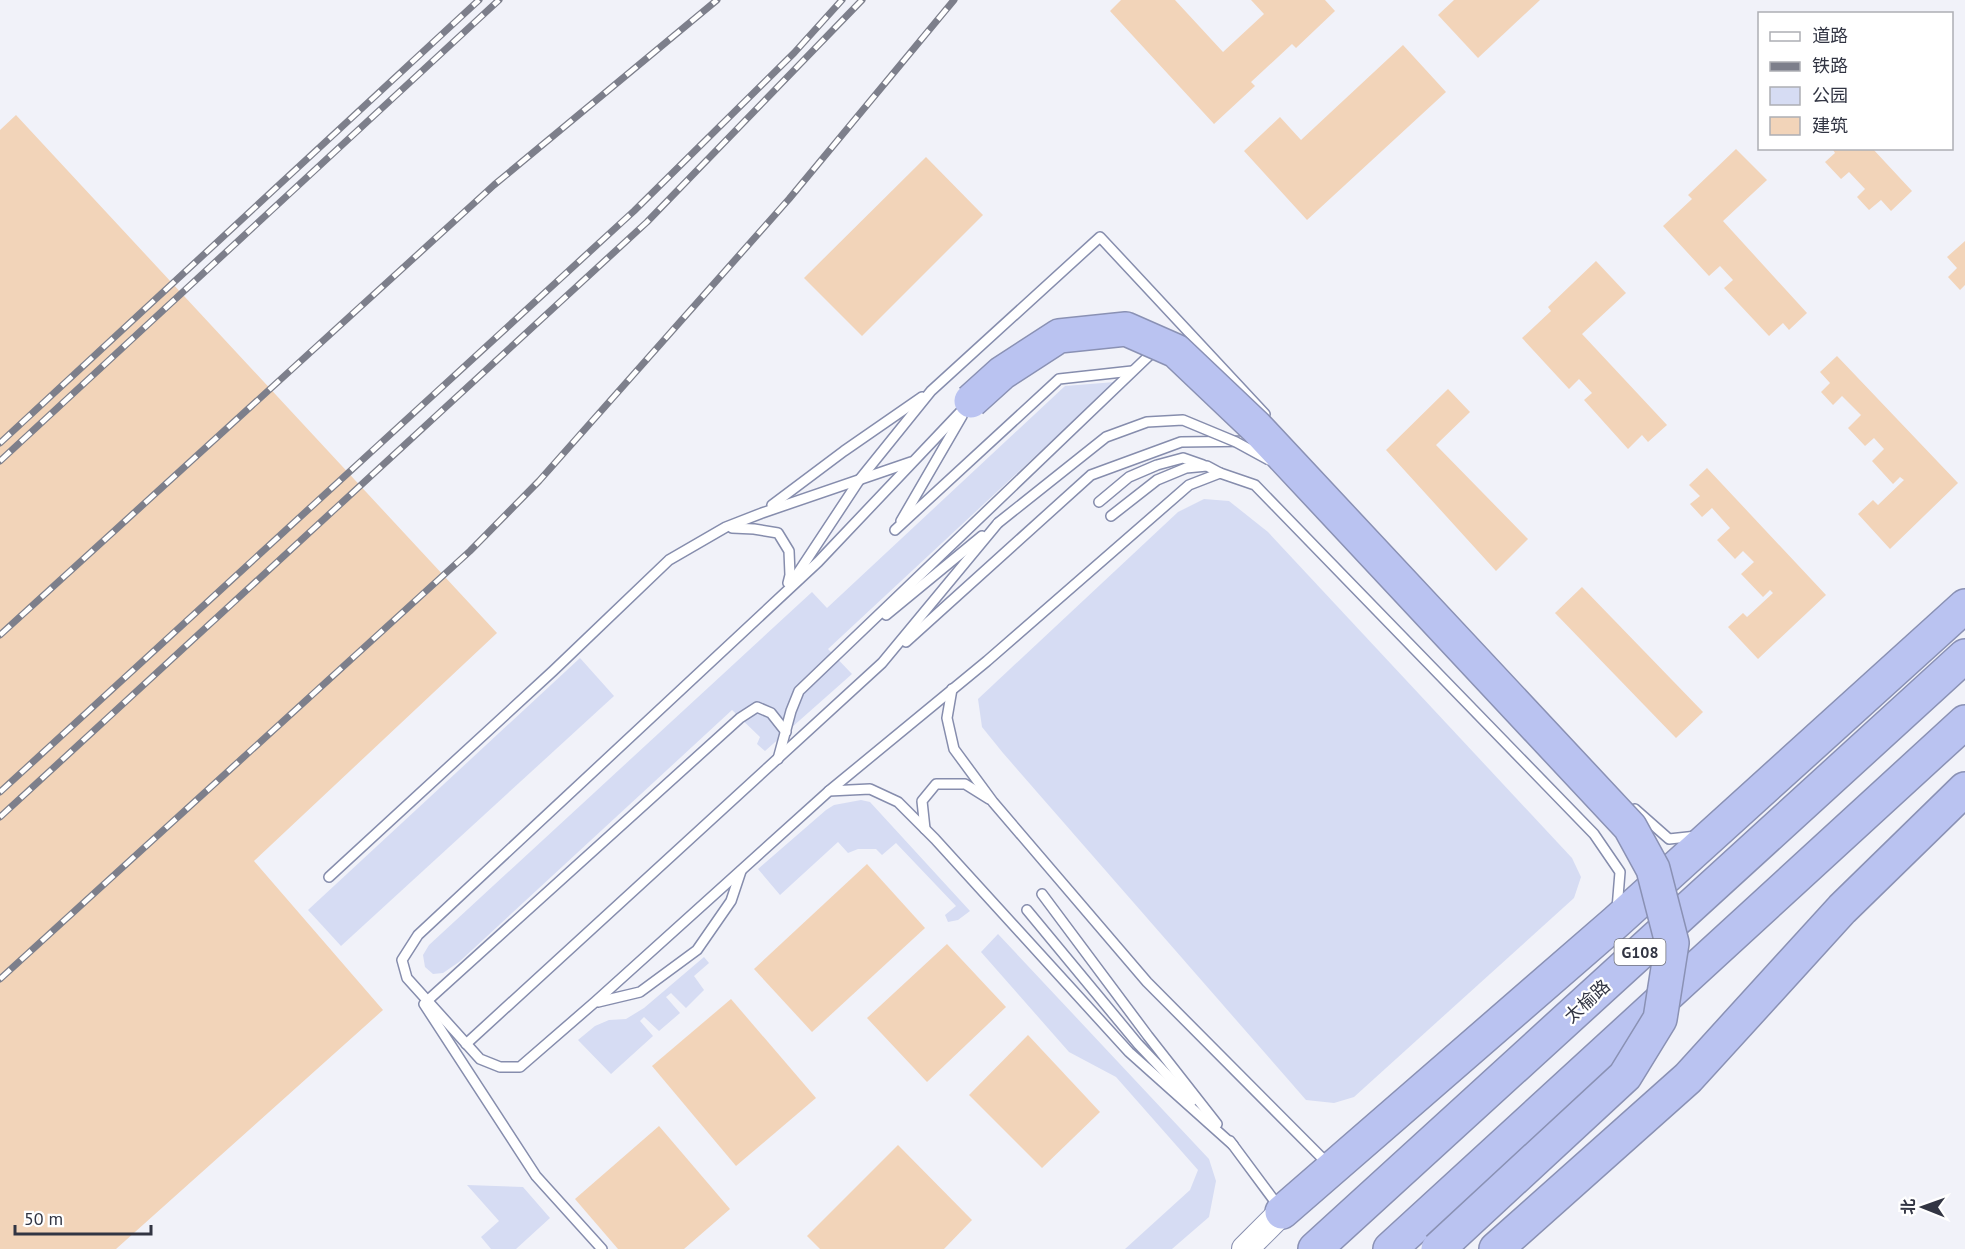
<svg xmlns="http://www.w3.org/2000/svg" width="1965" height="1249" viewBox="0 0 1965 1249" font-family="'PT Sans','Noto Sans SC',sans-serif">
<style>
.green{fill:#d6dcf3}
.building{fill:#f2d4b9}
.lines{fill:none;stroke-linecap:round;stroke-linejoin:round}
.lane-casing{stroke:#868dad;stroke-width:12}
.secondary-casing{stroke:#868dad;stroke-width:28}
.highway-casing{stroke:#8a91b4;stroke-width:36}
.lane{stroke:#fff;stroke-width:9}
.secondary{stroke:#fff;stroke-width:26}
.highway{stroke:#bac3f1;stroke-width:33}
.rail-casing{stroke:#7d7f8b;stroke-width:7}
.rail{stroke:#fff;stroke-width:4.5;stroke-dasharray:14;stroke-linecap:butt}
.lane-bridge-casing{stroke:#868dad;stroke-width:12;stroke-linecap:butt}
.highway-bridge-casing{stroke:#8a91b4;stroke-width:36;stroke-linecap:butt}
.lane-bridge{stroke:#fff;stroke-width:9}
.highway-bridge{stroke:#bac3f1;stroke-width:33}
.labels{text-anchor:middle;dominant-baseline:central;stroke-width:4.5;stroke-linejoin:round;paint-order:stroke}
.shield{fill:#fff;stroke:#70727b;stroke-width:1.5}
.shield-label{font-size:16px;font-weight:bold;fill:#323543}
.street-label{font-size:18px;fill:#323543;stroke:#fff}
</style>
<rect width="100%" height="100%" fill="#f1f2f9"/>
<g class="green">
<polygon points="1115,382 828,649 852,674 765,751 757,744 760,737 732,710 459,962 443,973 433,974 425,967 423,955 429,945 812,592 827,608 1065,386"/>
<polygon points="1204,499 1229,501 1268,532 1572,858 1581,877 1574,898 1354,1097 1334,1103 1306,1100 1003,753 982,727 978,699 1178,512"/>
<polygon points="580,658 614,696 341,946 308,910"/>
<polygon points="861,800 870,802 970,911 958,920 948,922 945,915 956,906 896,843 882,855 876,849 858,849 848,853 838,842 780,895 758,869 826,810 834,805"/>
<polygon points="998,934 1209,1159 1216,1181 1209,1217 1172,1249 1125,1249 1190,1190 1198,1170 1116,1077 1069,1052 981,952"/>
<polygon points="704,957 709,963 694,976 704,990 686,1008 671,993 666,997 680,1013 659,1031 644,1017 640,1021 653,1036 611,1074 578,1040 595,1026 609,1020 626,1019 644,1008"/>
<polygon points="467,1185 523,1187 550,1218 516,1249 491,1249 481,1237 499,1221"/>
</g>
<g class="building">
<polygon points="1121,0 1175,0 1223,52 1264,14 1251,0 1325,0 1335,11 1296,48 1292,44 1251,82 1255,86 1214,124 1110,11"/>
<polygon points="1454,0 1540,0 1478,58 1438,15"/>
<polygon points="1403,45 1446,92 1307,220 1244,151 1280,117 1301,140"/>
<polygon points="16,115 497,633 254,861 383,1010 116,1249 0,1249 0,130"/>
<polygon points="1832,148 1872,148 1912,191 1891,211 1881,200 1869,210 1857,197 1865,189 1849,172 1841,179 1825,162 1835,153"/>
<polygon points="1736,149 1767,180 1723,221 1807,313 1789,330 1783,323 1769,336 1724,288 1733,280 1720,266 1709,276 1663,226 1692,199 1688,195"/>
<polygon points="926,157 983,215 862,336 804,278"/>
<polygon points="1965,241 1965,285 1960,290 1948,277 1957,268 1947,257"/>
<polygon points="1596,261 1626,293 1582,334 1667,425 1648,442 1642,435 1628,449 1584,400 1592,393 1579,379 1569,389 1522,338 1551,311 1548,307"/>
<polygon points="1837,356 1958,483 1890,549 1858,514 1873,500 1878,505 1904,480 1900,477 1893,484 1872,461 1884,449 1874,438 1865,446 1848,428 1861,415 1842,396 1833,405 1821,392 1830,383 1820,372"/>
<polygon points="1448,389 1470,412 1436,445 1528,539 1496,571 1386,450"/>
<polygon points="1707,468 1826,595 1758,659 1728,627 1743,613 1747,617 1773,593 1770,590 1763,597 1741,574 1754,562 1743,551 1735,559 1717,540 1730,528 1712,508 1702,517 1690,504 1700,496 1689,485"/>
<polygon points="1582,587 1703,712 1676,738 1555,613"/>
<polygon points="867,864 925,928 812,1032 754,969"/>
<polygon points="947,944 1006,1007 927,1082 867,1018"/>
<polygon points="731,999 816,1098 736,1166 652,1066"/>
<polygon points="1028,1035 1100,1112 1042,1168 969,1095"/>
<polygon points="659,1126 730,1209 684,1249 618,1249 575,1199"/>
<polygon points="898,1145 972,1220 944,1249 820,1249 807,1236"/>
</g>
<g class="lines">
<g class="lane-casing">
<g id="lane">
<polyline points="967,405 818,562 418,935 402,960 407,978 480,1059 500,1067 520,1067 595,1002 829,791 870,789 898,802 935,839 1129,1052 1233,1145"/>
<polyline points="1099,502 1129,477 1157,465 1183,458 1203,465"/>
<polyline points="772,505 844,451 922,397"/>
<polyline points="1111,516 1157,480 1186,468 1207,466 1220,473"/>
<polyline points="901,521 962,416"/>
<polyline points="732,528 754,529 778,533 789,551 790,575 788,583"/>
<polyline points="895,530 1059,379 1132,371"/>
<polyline points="794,579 860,479 931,391 1100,237 1265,414"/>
<polyline points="886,615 982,536"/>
<polyline points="906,642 1091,475 1181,442 1257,441"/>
<polyline points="952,689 947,718 954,749 993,802 1147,982 1329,1165"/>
<polyline points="778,759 791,711 799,691 1156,349"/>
<polyline points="829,791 987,661 1189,485 1220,473 1255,485 1594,834 1620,872 1617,909"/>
<polyline points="1635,809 1669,839 1697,836"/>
<polyline points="925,829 922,801 936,784 965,784 989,799"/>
<polyline points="329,877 553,671 669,560 726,527 762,513 911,462"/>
<polyline points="1042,894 1148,1036 1217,1124"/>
<polyline points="1027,910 1138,1044 1192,1101"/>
<polyline points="427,1001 740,718 757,707 771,713 786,732"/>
<polyline points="598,1002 640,992 697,950 731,901 741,871"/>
<polyline points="424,1004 536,1176 602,1249"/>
<polyline points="466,1044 882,663 998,523"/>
<polyline points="1230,1141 1279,1207"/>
</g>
</g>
<g class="secondary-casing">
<polyline id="secondary" points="1245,1249 1282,1212"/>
</g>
<g class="highway-casing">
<g id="highway">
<polyline points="1282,1212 1616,922 1965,606"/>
<polyline points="1315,1249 1965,656"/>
<polyline points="1390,1249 1965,722"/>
<polyline points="1496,1249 1688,1078 1842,909 1965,789"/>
</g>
</g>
<use href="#lane" class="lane"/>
<use href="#secondary" class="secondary"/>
<use href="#highway" class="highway"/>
<g class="rail-casing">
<g id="rail">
<polyline points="0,443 479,0"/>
<polyline points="0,461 499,0"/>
<polyline points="0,635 494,185 717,0"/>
<polyline points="0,792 634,211 794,53 842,0"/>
<polyline points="0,817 647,222 862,0"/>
<polyline points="0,979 470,551 539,481 789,199 954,0"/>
</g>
</g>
<use href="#rail" class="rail"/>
<g class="lane-bridge-casing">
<polyline id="lane-bridge" points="998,523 1106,437 1147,422 1183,420 1236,442 1269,460"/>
</g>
<g class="highway-bridge-casing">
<polyline id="highway-bridge" points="971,401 1002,373 1059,336 1126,329 1176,351 1256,427 1630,827 1653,869 1672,943 1660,1019 1625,1076 1438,1249"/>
</g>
<use href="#lane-bridge" class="lane-bridge"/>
<use href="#highway-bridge" class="highway-bridge"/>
</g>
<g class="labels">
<rect class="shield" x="1614.5" y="939" width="51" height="26" rx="4.5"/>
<g class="shield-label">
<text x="1640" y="952">G108</text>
</g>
<g class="street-label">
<text transform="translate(1587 1001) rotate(-42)">太榆路</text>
</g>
</g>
<rect x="1758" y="12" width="195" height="138" fill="#ffffff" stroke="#adaeb4" stroke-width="1.5"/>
<rect x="1770" y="32" width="30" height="9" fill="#ffffff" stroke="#adaeb4" stroke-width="1.5"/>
<text x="1812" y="42" font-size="18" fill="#323543">道路</text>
<rect x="1770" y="62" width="30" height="9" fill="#7d7f8b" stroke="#adaeb4" stroke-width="1.5"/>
<text x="1812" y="72" font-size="18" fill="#323543">铁路</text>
<rect x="1770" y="87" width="30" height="18" fill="#d6dcf3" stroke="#adaeb4" stroke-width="1.5"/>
<text x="1812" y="102" font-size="18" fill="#323543">公园</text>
<rect x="1770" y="117" width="30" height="18" fill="#f2d4b9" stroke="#adaeb4" stroke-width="1.5"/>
<text x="1812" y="132" font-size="18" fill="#323543">建筑</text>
<g transform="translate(1923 1207) rotate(271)" stroke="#ffffff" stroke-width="4.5" paint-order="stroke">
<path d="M0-4.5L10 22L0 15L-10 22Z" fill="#323543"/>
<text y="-9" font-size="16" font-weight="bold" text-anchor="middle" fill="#323543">北</text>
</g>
<path d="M15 1225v9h136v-9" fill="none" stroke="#323543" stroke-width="3"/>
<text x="24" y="1225" font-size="18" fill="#323543" stroke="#ffffff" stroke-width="4.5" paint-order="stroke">50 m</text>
</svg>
